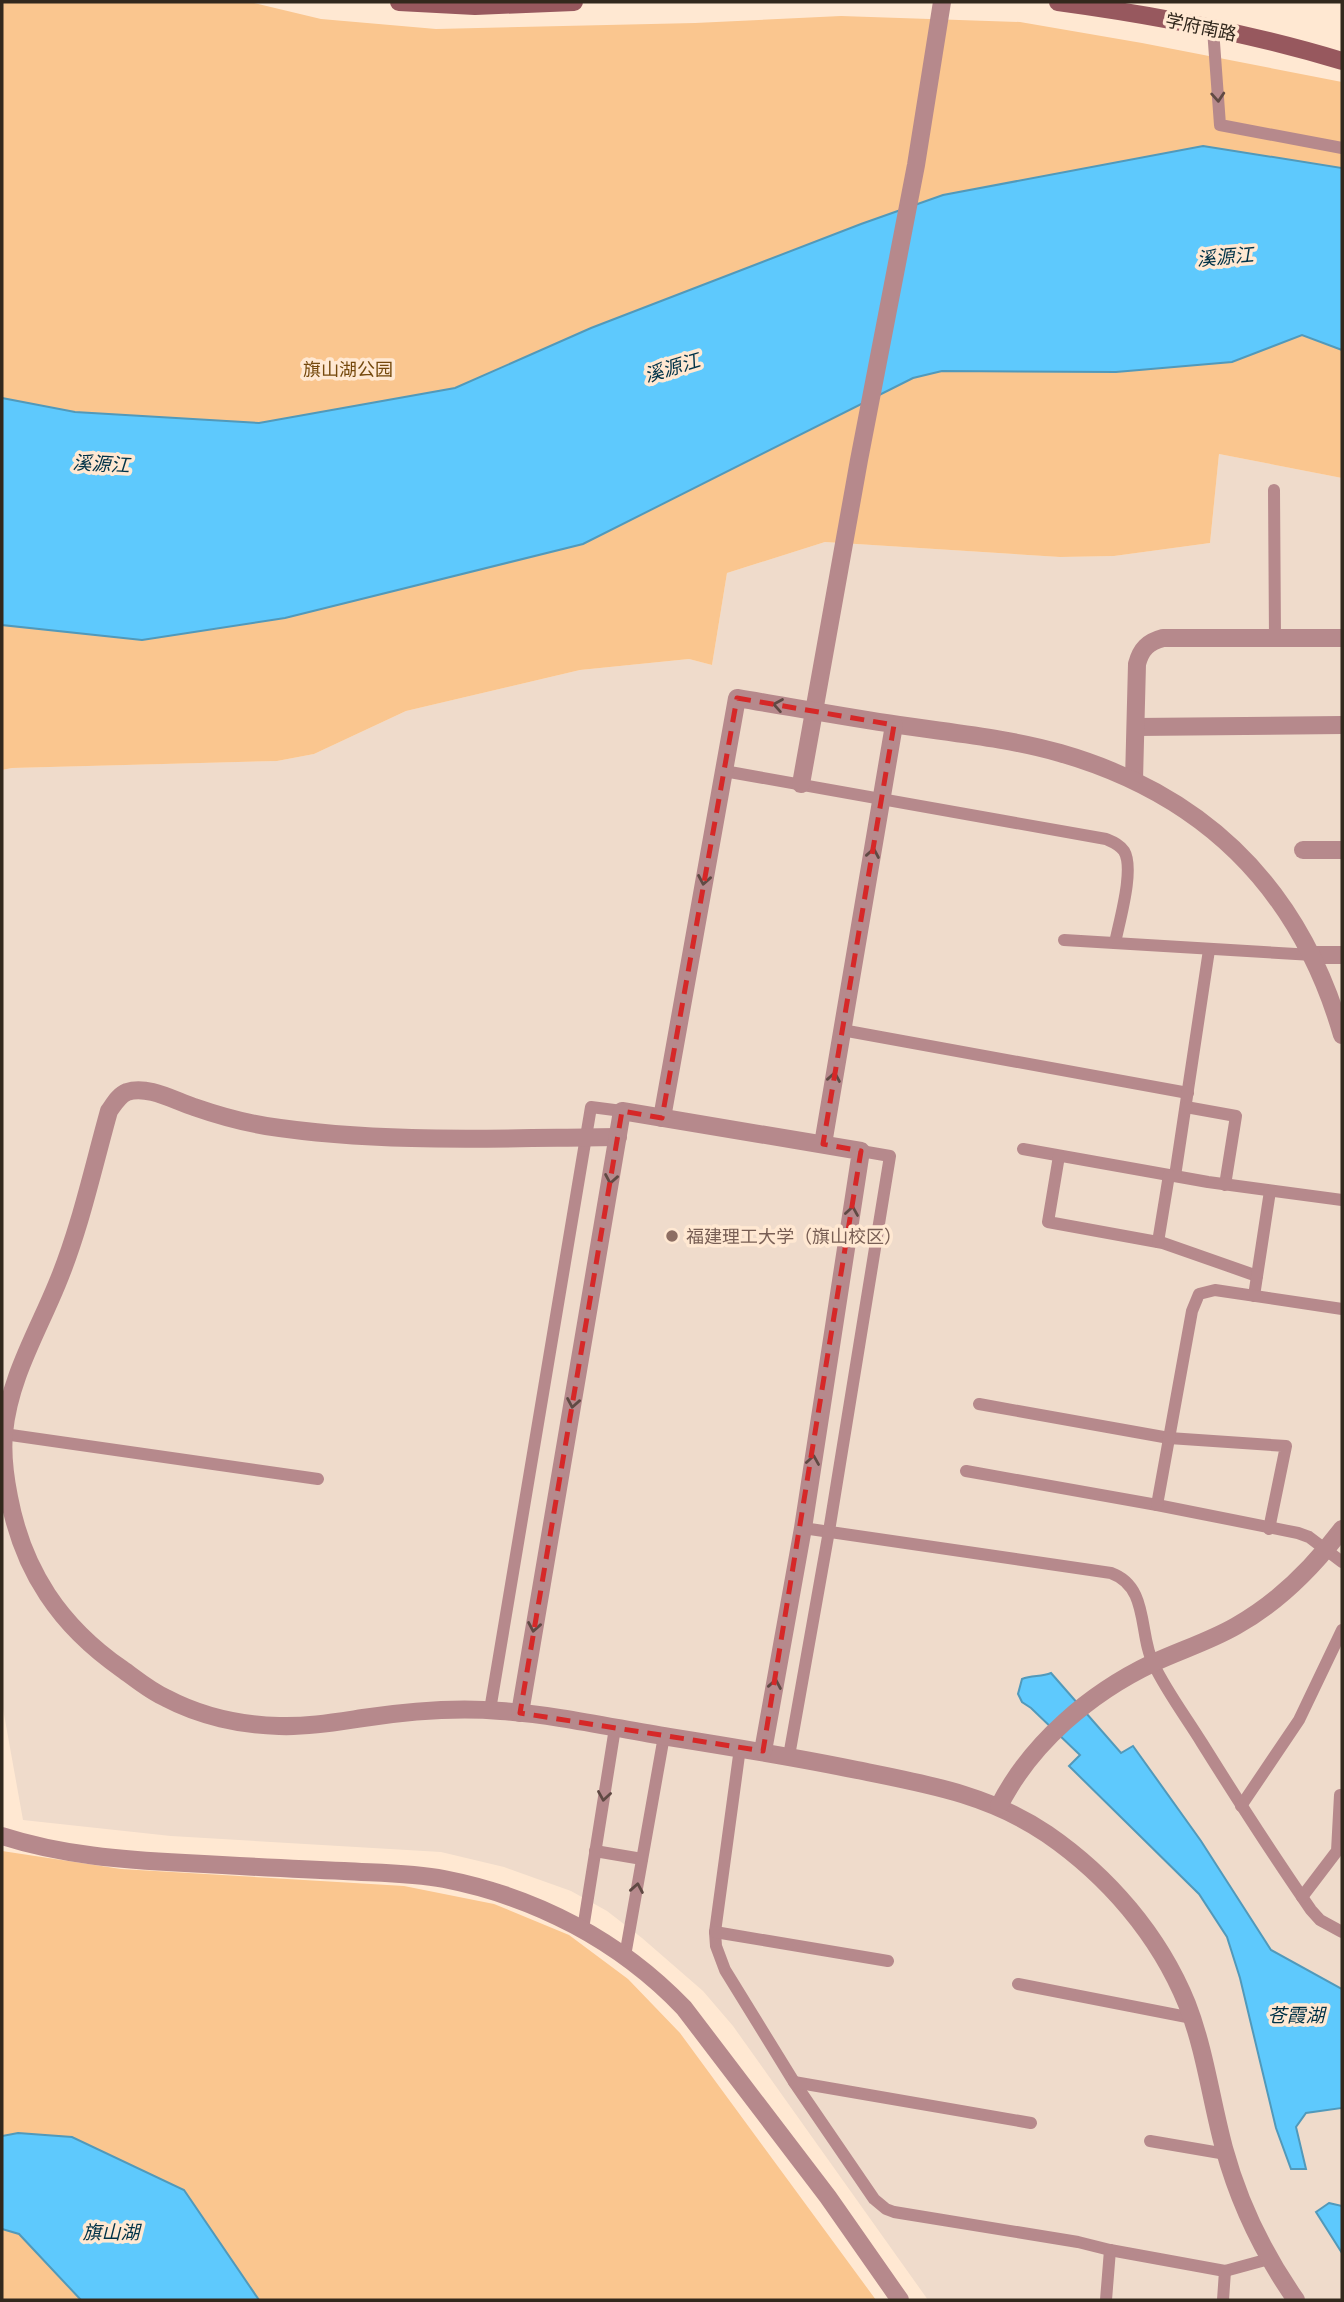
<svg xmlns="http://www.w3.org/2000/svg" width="1344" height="2302" viewBox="0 0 1344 2302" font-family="Inter,'Noto Sans SC',sans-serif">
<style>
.education{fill:#efdbcb}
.green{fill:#fac68f}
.water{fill:#5ec9fd;stroke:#5199ba;stroke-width:2}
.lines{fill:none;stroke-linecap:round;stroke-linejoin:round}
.service{stroke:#b6898c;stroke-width:12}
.minor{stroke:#b6898c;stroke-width:18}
.tertiary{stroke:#b6898c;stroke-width:18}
.secondary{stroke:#97585e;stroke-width:18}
.oneway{stroke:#604a44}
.marked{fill:none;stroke:#d62828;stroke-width:5;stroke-dasharray:14 9;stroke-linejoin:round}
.education-dot{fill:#8d6e63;stroke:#ffe8d2;stroke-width:2.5}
.labels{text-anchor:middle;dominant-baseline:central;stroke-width:7;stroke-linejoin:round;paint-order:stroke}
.street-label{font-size:18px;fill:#32281d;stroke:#ffe8d2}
.park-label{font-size:18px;fill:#75490d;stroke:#ffe8d2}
.education-label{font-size:18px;fill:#785e54;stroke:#ffe8d2;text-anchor:start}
.water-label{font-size:19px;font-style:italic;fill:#003247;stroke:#ffe8d2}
</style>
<rect width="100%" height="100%" fill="#ffe8d2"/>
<polygon class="education" points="1219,454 1342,478 1342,2300 928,2300 733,2026 703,1991 642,1938 607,1911 571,1891 504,1867 441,1852 171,1836 23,1820 2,1703 2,770 12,768 277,761 314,754 406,711 580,670 689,659 712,665 727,573 825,542 1060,557 1114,556 1210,543"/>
<g class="green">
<polygon points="2,2 250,2 321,19 436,29 695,23 841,16 1020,22 1142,43 1342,82 1342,478 1219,454 1210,543 1114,556 1060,557 825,542 727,573 712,665 689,659 580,670 406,711 314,754 277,761 12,768 2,770"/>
<polygon points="2,1851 121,1869 404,1886 494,1904 569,1935 628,1979 680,2033 876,2300 2,2300"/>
</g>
<g class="water">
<polygon points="1203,146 1342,168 1342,350 1302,335 1232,362 1116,372 942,371 913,378 583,544 285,618 142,640 2,625 2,398 75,412 259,423 455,388 591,328 861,224 943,195"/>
<path d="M1051 1673 1121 1753 1133 1746 1201 1841 1271 1950 1342 1989V2108L1306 2113 1296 2127 1306 2169H1291L1276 2128 1240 1978 1227 1937 1199 1894 1069 1766 1080 1755 1031 1708 1022 1702 1018 1694 1022 1679C1032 1675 1041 1677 1051 1673Z"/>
<polygon points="18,2133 72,2137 184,2190 259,2300 81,2300 19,2234 2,2229 2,2136"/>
<polygon points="1329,2203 1342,2206 1342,2253 1316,2212"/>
</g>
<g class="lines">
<g class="service">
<polyline points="1213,29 1220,125 1342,148"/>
<polyline points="1274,490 1275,638"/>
<path d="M724 771 1106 839C1113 842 1119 844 1124 851 1135 869 1119 922 1115 943"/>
<polyline points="1064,940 1313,955"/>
<polyline points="842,1030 1188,1093"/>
<polyline points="1186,1107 1236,1116 1225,1185"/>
<polyline points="1023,1149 1208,1182 1342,1200"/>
<polyline points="1059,1156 1048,1222 1163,1243 1257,1276"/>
<polyline points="1175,1176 1209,950"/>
<polyline points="1158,1242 1169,1175"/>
<polyline points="1254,1296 1270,1191"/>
<polyline points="979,1404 1169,1438 1286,1446 1269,1529"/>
<polyline points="4,1434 318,1479"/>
<polyline points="966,1471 1157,1505 1298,1533 1309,1537 1342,1562"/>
<polyline points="1157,1505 1192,1311 1199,1294 1215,1290 1342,1309"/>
<path d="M803 1528 1111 1573C1150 1587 1138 1635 1154 1665 1167 1692 1186 1717 1202 1743 1237 1799 1273 1855 1311 1910L1320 1920 1342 1932"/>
<polyline points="490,1710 591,1107 622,1111"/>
<polyline points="740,1748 715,1932 716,1946 725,1970 794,2082 874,2199 886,2209 894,2212 1078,2242 1110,2250 1225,2271 1269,2259"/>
<polyline points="789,1756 829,1531 890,1156 861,1151"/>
<polyline points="1241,1806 1299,1720 1342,1630"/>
<polyline points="595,1851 642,1859"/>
<polyline points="1302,1897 1337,1851 1340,1795"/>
<polyline points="583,1929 615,1728"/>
<polyline points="715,1932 888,1961"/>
<polyline points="625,1956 664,1736"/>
<polyline points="1018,1984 1192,2018"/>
<polyline points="794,2082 1031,2123"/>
<polyline points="1150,2141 1226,2154"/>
<polyline points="1106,2300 1110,2250"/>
<polyline points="1223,2300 1225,2271"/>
</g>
<g class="minor">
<polyline points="1136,727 1342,725"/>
<path d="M1134 780 1137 664C1141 649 1148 642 1163 638H1342"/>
<polyline points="801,784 859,460 916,165 942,2"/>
<polyline points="1303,850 1342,850"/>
<polyline points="1313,955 1342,955"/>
<path d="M662 1118 737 698C791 707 844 717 899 725 952 733 1008 738 1060 753 1206 795 1300 890 1342 1035"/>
<path d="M618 1137C501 1138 383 1144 266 1126 242 1122 217 1115 194 1107 175 1101 148 1085 127 1092 119 1095 114 1104 109 1111 93 1168 80 1229 57 1284 37 1333 9 1379 4 1433 2 1454 5 1477 9 1497 23 1571 60 1626 122 1669 136 1679 150 1691 166 1698 200 1716 241 1725 279 1726 307 1727 336 1722 363 1718 409 1711 455 1707 501 1711 557 1715 614 1728 669 1737 732 1747 795 1757 857 1770 926 1784 988 1794 1047 1834 1108 1876 1159 1935 1187 2004 1205 2050 1211 2100 1224 2148 1239 2203 1263 2253 1296 2300"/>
<polyline points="823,1144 894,725"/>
<polyline points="520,1713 622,1111 861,1151 803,1528 763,1751"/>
<path d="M999 1806C1031 1743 1090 1693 1153 1663 1181 1650 1210 1641 1236 1626 1277 1603 1314 1566 1342 1529"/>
</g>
<path class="tertiary" d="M2 1836C61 1855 123 1860 185 1863 238 1866 291 1869 344 1871 377 1873 412 1873 444 1879 536 1897 620 1941 684 2008L828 2197 900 2300"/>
<g class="secondary">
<polyline points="399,2 475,6 574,2"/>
<path d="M1058 2C1154 15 1250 33 1342 61"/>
</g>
</g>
<defs><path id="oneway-chevron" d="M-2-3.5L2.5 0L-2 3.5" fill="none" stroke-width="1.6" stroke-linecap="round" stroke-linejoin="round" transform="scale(1.75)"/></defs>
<g class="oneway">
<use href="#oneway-chevron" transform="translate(1218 97) rotate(86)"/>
<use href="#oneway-chevron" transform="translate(778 705) rotate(-170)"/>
<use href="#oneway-chevron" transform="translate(873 853) rotate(-80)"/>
<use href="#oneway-chevron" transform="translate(704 880) rotate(100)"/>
<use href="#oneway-chevron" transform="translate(834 1077) rotate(-80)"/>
<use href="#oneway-chevron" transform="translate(611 1179) rotate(100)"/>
<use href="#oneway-chevron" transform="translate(852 1211) rotate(-81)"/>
<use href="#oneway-chevron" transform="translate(573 1403) rotate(100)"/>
<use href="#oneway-chevron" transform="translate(813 1460) rotate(-81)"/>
<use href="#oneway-chevron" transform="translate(534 1627) rotate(100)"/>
<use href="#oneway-chevron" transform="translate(775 1684) rotate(-80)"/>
<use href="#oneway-chevron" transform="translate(604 1796) rotate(99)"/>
<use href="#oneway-chevron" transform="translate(637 1888) rotate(-80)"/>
</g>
<path class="marked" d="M737 698 894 725 823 1144 861 1151 763 1751 520 1713 622 1111 662 1118Z"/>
<circle class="education-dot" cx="672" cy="1236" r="7"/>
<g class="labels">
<g class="street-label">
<text transform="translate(1201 27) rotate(12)">学府南路</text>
</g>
<g class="park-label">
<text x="348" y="369">旗山湖公园</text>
</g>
<g class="education-label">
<text x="686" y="1236">福建理工大学（旗山校区）</text>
</g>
<g class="water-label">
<text transform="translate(1225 257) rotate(-5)">溪源江</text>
<text transform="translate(672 368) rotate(-17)">溪源江</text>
<text transform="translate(101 464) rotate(3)">溪源江</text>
<text x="1296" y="2015">苍霞湖</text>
<text x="111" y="2232">旗山湖</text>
</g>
</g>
<rect width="1344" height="2302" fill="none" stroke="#32281d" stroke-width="7"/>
</svg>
